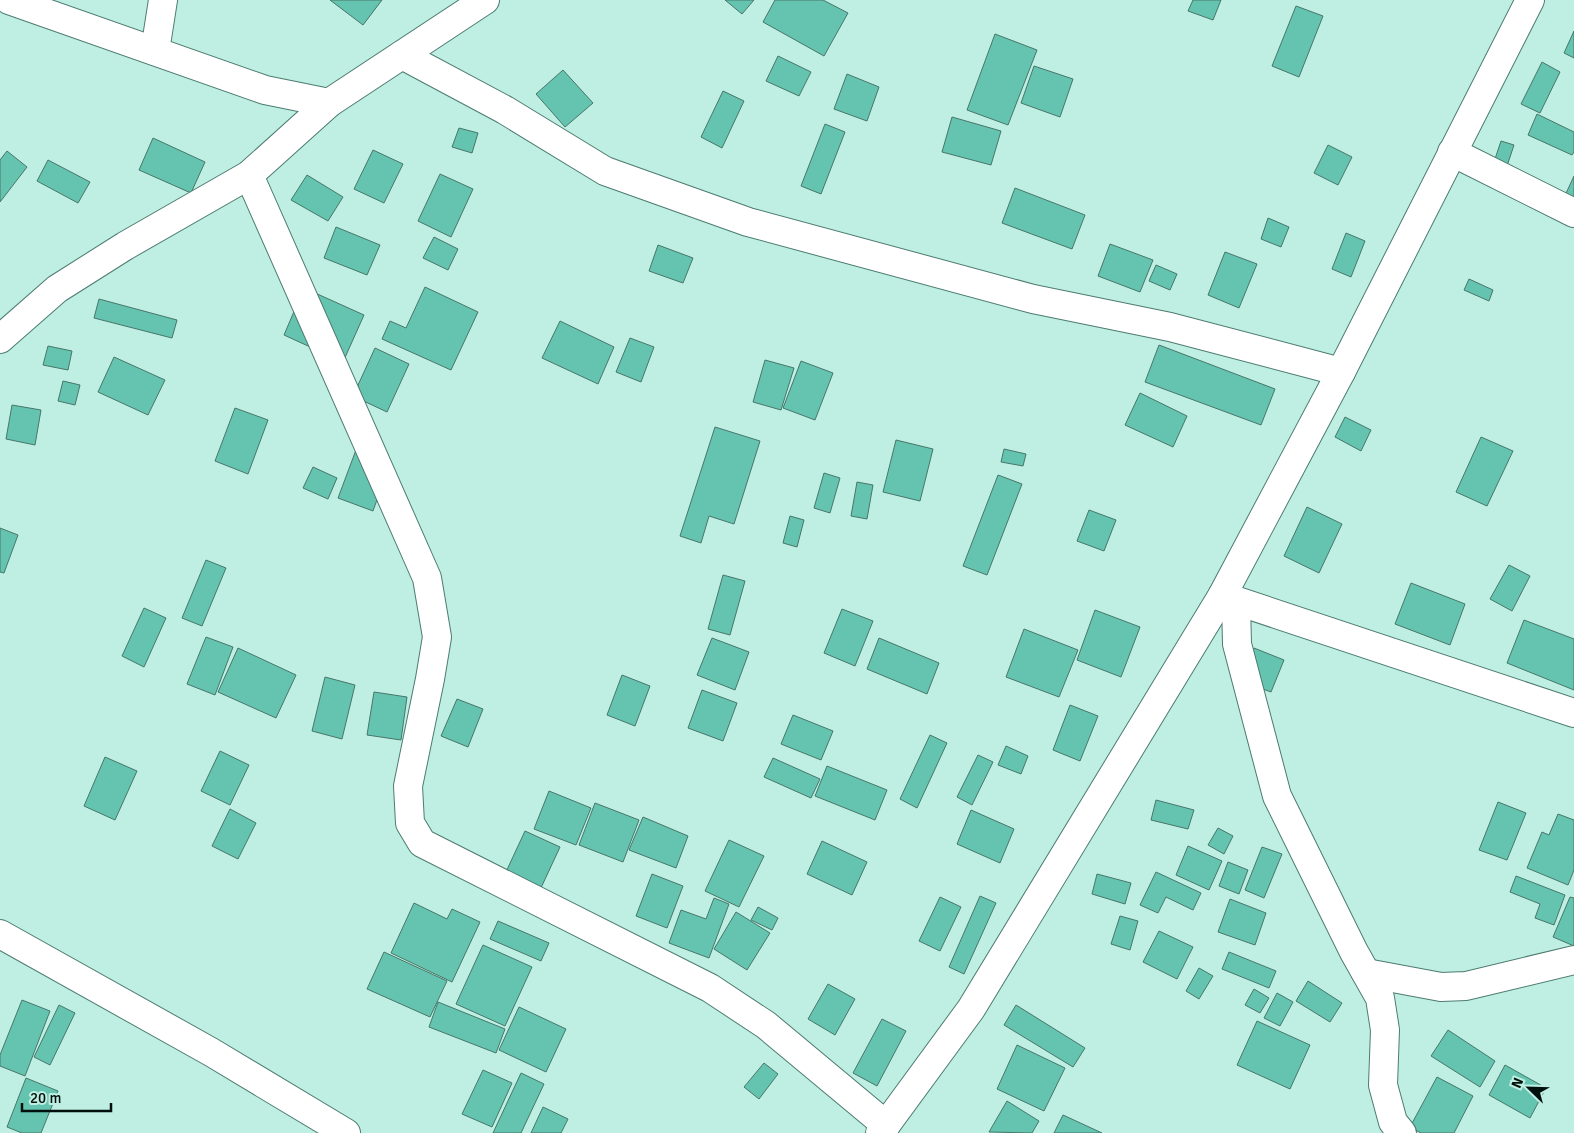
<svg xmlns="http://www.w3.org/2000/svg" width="1574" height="1133" viewBox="0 0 1574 1133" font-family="Signika,sans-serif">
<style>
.building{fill:#64c4af;stroke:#48766b}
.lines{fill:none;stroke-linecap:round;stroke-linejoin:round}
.minor-casing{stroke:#4d7b70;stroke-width:30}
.minor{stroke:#fff;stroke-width:28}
</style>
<rect width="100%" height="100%" fill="#beefe2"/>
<g class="building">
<polygon points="330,0 382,0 363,25"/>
<polygon points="725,0 754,0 742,14"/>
<polygon points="775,0 823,0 848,13 824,56 763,22"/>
<polygon points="1193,0 1221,0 1213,20 1188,11"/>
<polygon points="1296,6 1323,16 1299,77 1272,66"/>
<polygon points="1574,31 1574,58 1564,53"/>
<polygon points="995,34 1037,50 1008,125 967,110"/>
<polygon points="778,56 811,72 799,96 766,81"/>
<polygon points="1542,62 1560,72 1540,113 1521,104"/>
<polygon points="1034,66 1073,79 1060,117 1021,103"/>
<polygon points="563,70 593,103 565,127 536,94"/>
<polygon points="847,74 879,87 867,121 834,109"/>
<polygon points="723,91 744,101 722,148 701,137"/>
<polygon points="1537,114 1574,132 1574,152 1572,155 1528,135"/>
<polygon points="952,117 1001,131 991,165 942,152"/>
<polygon points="825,124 845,132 821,194 801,186"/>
<polygon points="459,128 478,133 472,153 452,147"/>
<polygon points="153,138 205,162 191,193 139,170"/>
<polygon points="1501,141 1514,145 1505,172 1492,168"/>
<polygon points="1328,145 1352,157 1338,185 1314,173"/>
<polygon points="373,150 403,164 384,203 354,189"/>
<polygon points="7,151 27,167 0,202 0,160"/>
<polygon points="48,160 90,182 78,203 37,181"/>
<polygon points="440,174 473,189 451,237 418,221"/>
<polygon points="307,175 343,197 328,221 291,200"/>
<polygon points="1574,176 1574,207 1562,202"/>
<polygon points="1015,188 1085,215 1072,249 1002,223"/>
<polygon points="1268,218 1289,227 1281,247 1261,239"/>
<polygon points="336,227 380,245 367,275 324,258"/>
<polygon points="1346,233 1365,241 1351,277 1332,269"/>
<polygon points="434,237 458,249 448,270 423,258"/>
<polygon points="1110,244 1153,260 1140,292 1098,276"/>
<polygon points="658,245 693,258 683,283 649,271"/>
<polygon points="1225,252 1257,264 1239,308 1208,295"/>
<polygon points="1156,265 1177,274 1170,290 1149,281"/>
<polygon points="1469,279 1493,290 1489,301 1464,290"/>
<polygon points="425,287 478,312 451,370 382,339 390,321 406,328"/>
<polygon points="304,288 364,315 343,362 284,335"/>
<polygon points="99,299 177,320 172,338 94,318"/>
<polygon points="560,321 614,347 598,384 542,358"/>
<polygon points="630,338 654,347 641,382 616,372"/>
<polygon points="1159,345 1275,389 1261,425 1145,382"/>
<polygon points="48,346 72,351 68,370 43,365"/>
<polygon points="375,348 409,364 387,412 353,396"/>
<polygon points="114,357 165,380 148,415 98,392"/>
<polygon points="765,360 794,368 781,410 753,402"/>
<polygon points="801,361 833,373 815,420 783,408"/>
<polygon points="63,381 80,385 75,405 58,401"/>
<polygon points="1140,393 1187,416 1173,447 1125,425"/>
<polygon points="12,405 41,410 35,445 6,439"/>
<polygon points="235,408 268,420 248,474 215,461"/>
<polygon points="1345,417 1371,430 1361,451 1335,437"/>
<polygon points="715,427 760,441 734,524 709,516 701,543 680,536"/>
<polygon points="1481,437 1513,451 1487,506 1456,492"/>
<polygon points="896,440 933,449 920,501 883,492"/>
<polygon points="1004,449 1026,454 1023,466 1001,462"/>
<polygon points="356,450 390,463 373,511 338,498"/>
<polygon points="313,467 337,478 328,499 303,488"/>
<polygon points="824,473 840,478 830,513 814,508"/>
<polygon points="998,475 1022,484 987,575 963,566"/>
<polygon points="857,482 873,485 867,519 851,516"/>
<polygon points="1307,507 1342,524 1319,573 1284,556"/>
<polygon points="1089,510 1116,520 1104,551 1077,541"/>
<polygon points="790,516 804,520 797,547 783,543"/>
<polygon points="0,528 18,535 4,573 0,572"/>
<polygon points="206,560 226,568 202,626 182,618"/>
<polygon points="1509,565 1530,576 1512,611 1490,599"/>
<polygon points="723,575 745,581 730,635 708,629"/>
<polygon points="1411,583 1465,604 1450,645 1395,624"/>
<polygon points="144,608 166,618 144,667 122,656"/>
<polygon points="842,609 873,621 855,666 824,653"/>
<polygon points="1095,610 1140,627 1121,677 1077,660"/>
<polygon points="1524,620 1574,639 1574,690 1507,663"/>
<polygon points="1024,629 1078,650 1059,697 1006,677"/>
<polygon points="206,637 233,647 215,695 187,684"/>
<polygon points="712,638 749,652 735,690 697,675"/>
<polygon points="879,638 939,663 927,694 867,669"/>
<polygon points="238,648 296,675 276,718 218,692"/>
<polygon points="1254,648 1284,660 1271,692 1241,681"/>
<polygon points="622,675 650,686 635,726 607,715"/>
<polygon points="325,677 355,685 342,739 312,731"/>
<polygon points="702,690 737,703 723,741 688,728"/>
<polygon points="374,692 407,697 401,740 367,735"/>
<polygon points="457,699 483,709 468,747 441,736"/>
<polygon points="1070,705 1098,716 1080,761 1053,750"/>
<polygon points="793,715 833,731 821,760 781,744"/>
<polygon points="930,735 947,743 917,808 900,799"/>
<polygon points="1006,746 1028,756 1021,774 998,765"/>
<polygon points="220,751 249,765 230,805 201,791"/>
<polygon points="978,755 993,762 972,805 957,797"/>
<polygon points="105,757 137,771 115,820 84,806"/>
<polygon points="773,758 820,779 811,798 764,777"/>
<polygon points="827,766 887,790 875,820 815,796"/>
<polygon points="549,791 591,808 576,845 534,829"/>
<polygon points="1156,800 1194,810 1188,829 1151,820"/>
<polygon points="1498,802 1526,813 1507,860 1479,850"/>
<polygon points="595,803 639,820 623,862 579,845"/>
<polygon points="230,809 256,823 238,859 212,846"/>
<polygon points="971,810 1014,829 1000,863 957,844"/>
<polygon points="1558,814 1574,820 1574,870 1568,885 1527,868 1542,832 1549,835"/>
<polygon points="643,817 688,836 676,868 629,850"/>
<polygon points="1218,828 1233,836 1224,854 1208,845"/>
<polygon points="525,831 560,847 540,890 505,874"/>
<polygon points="729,840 764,856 739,907 705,891"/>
<polygon points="822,841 867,862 852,895 807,874"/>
<polygon points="1188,846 1222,861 1209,890 1176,875"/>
<polygon points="1262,847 1282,854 1264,898 1245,890"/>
<polygon points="1228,862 1248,870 1239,894 1219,886"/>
<polygon points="1156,872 1201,893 1193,910 1166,897 1158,913 1140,905"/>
<polygon points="652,874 683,886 667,928 636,916"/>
<polygon points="1097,874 1131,883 1125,904 1092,894"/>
<polygon points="1516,876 1565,895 1554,925 1535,918 1540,904 1510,892"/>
<polygon points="980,896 996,903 964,974 949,967"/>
<polygon points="940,897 961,907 940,951 919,941"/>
<polygon points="1570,897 1574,898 1574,946 1553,937"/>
<polygon points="714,898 729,904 709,958 669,943 681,910 706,919"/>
<polygon points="1230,899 1266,913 1255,945 1218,932"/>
<polygon points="414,903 447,919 452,909 480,922 452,982 391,953"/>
<polygon points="758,907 778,918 772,930 751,920"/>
<polygon points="736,912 770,933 747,970 714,949"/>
<polygon points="1120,916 1138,921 1130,950 1111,944"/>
<polygon points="498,921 549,943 541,961 490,939"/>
<polygon points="1159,931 1193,947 1177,979 1143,962"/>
<polygon points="483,945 532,967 505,1026 456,1004"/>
<polygon points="384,952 447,981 430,1017 367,989"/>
<polygon points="1229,952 1276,971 1269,988 1222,969"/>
<polygon points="1199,968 1213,976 1199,999 1186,991"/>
<polygon points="1308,981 1342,1003 1330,1022 1296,1001"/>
<polygon points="828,984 855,999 835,1035 808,1019"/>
<polygon points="1254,989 1269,998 1260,1013 1245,1005"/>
<polygon points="1277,993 1293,1002 1280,1026 1264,1018"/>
<polygon points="22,1000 50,1011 25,1076 0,1066 0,1055"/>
<polygon points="438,1002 505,1029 496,1053 429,1027"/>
<polygon points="59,1005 75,1013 50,1065 34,1057"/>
<polygon points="1016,1005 1085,1048 1073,1067 1004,1025"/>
<polygon points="519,1007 566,1029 546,1072 499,1050"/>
<polygon points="882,1019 906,1031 877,1086 853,1073"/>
<polygon points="1257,1021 1310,1045 1290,1089 1237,1065"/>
<polygon points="1448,1030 1495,1061 1480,1087 1431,1056"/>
<polygon points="1017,1045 1065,1068 1044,1111 997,1089"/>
<polygon points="764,1063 778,1074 759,1099 744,1087"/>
<polygon points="1505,1065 1546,1088 1530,1118 1489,1095"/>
<polygon points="483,1070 512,1083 492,1127 462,1114"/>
<polygon points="521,1073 544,1084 521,1133 493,1133"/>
<polygon points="1437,1077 1473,1096 1454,1133 1421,1133 1410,1127"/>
<polygon points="26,1078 58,1091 41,1133 22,1133 7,1127"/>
<polygon points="1007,1101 1039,1121 1032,1133 989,1132"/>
<polygon points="543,1107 568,1119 561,1133 531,1133"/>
<polygon points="1063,1115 1102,1133 1054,1133"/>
</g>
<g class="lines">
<g class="minor-casing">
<g id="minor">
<polyline points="9,0 265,90 329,103 485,0"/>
<polyline points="155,51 163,0"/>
<polyline points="402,55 505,110 605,171 748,222 1033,299 1170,327 1341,372"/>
<polyline points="1452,152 1574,213"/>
<polyline points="249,175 427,578 437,637 430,679 408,786 410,823 422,843 710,988 766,1025 886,1125"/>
<polyline points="0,339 57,289 125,246 249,175 329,103"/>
<polyline points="1222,596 1574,713"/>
<polyline points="1236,602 1237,644 1277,796 1354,952 1380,998 1385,1030 1383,1085 1393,1122 1402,1133"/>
<polyline points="0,934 211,1052 346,1133"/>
<polyline points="1366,973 1441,987 1466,986 1574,960"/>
<polyline points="880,1133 971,1009 1222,596 1341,372 1530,0"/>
</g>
</g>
<use href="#minor" class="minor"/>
</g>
<g transform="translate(1529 1088) rotate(293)" stroke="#beefe2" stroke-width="4" paint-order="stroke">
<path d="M0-4L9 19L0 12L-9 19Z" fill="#01100c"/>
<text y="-8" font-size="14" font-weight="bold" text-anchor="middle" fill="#01100c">N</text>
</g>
<path d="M22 1103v8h89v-8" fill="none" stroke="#01100c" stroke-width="2.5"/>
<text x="30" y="1103" font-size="15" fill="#01100c" stroke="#beefe2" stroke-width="4" paint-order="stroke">20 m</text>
</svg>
